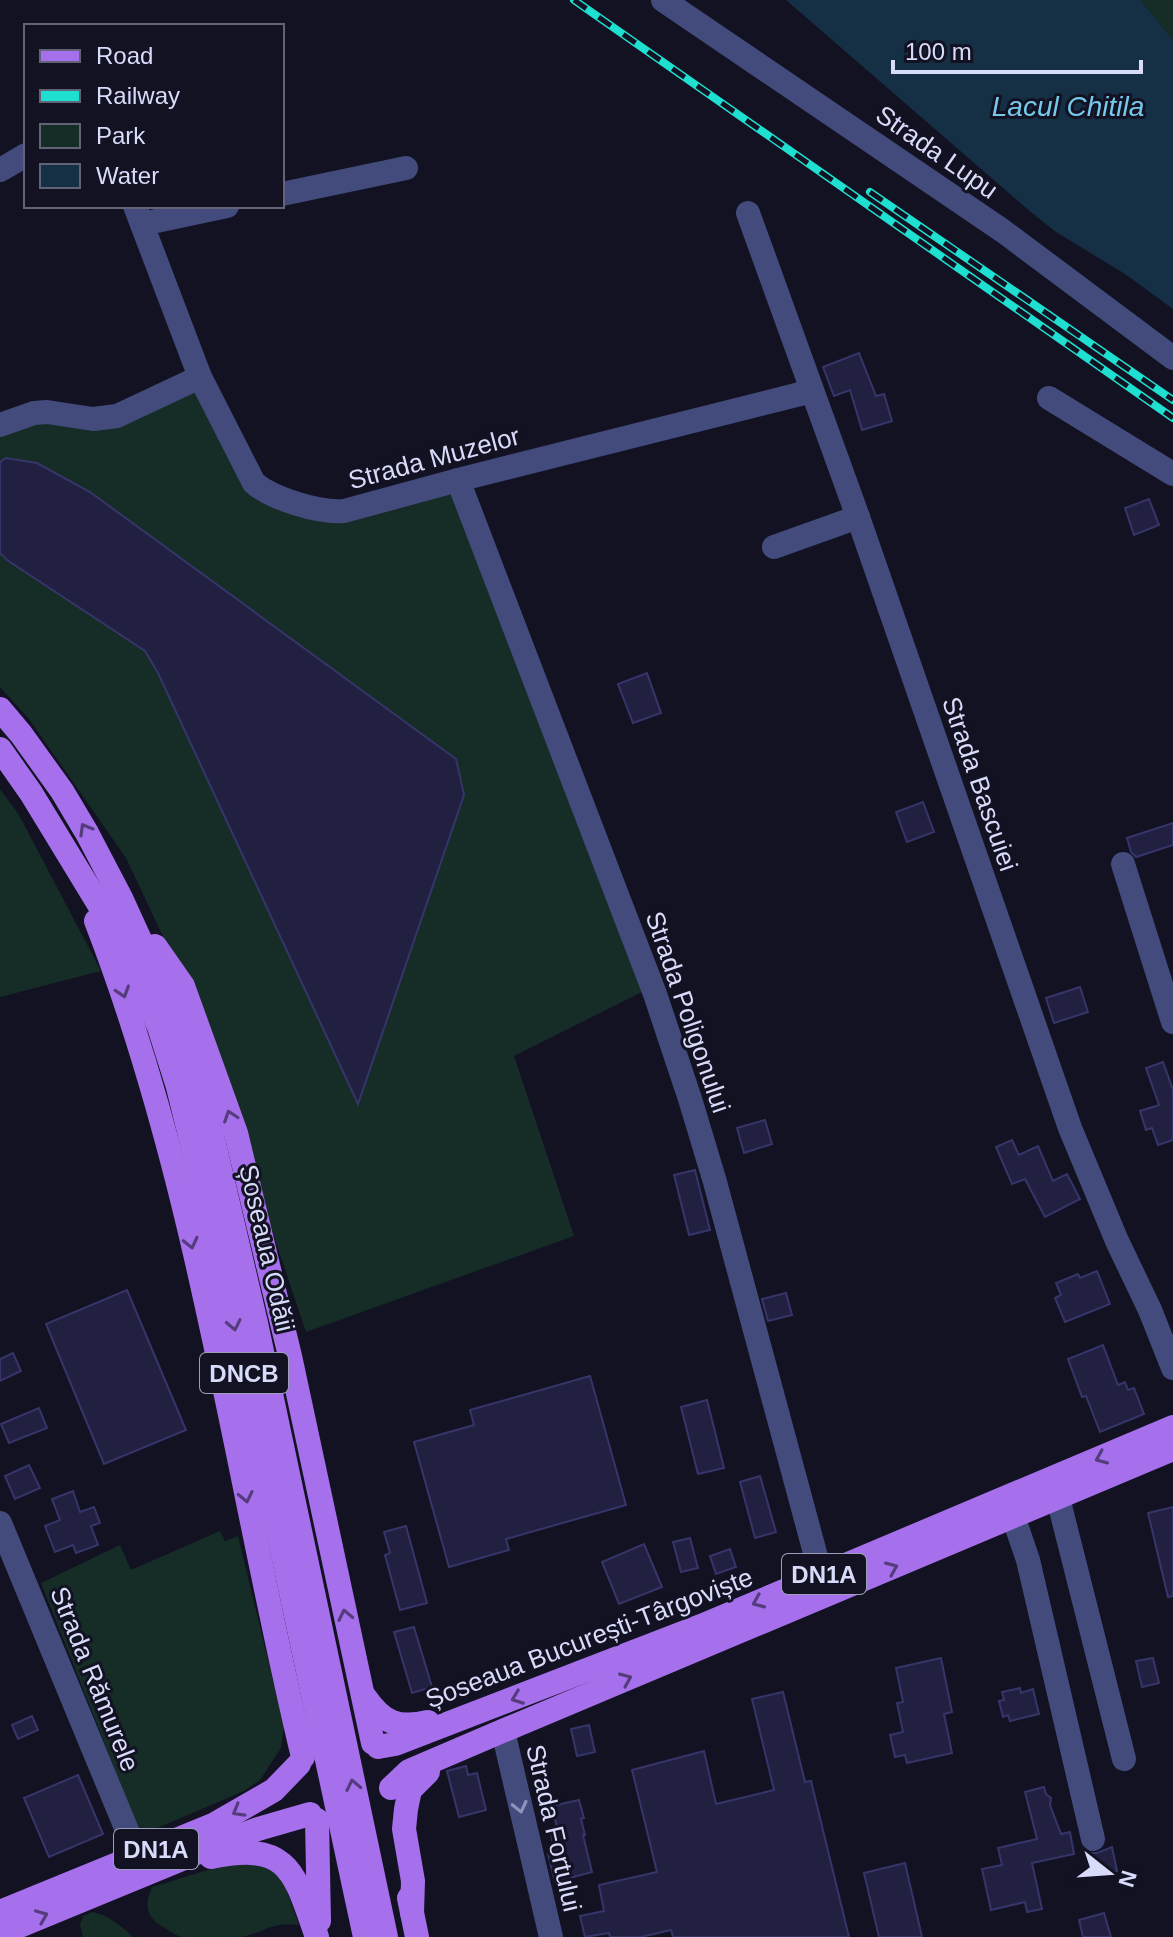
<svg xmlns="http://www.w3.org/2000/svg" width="1173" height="1937" viewBox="0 0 1173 1937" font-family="Arial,sans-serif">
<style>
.green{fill:#162c27}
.water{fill:#152f44}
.building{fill:#212041;stroke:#36356a;stroke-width:2}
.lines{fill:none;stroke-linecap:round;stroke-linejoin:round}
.minor{stroke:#434b7c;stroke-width:24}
.major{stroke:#a66feb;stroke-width:24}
.rail-casing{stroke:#1fe0d0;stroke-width:8}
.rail{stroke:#121223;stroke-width:5;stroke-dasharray:15;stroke-linecap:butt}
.oneway{stroke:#553c7d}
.oneway2{stroke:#8e93bb}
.labels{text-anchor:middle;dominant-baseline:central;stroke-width:6;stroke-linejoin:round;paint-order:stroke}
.shield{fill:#121223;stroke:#9d9fba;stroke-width:2}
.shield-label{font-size:24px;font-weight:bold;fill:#d9dbfa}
.street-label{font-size:26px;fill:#d9dbfa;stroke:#121223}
.water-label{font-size:28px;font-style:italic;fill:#75caec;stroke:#121223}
</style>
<rect width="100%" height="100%" fill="#121223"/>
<g class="green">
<polygon points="1141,0 1173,0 1173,40"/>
<polygon points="192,390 201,398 251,495 258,501 344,522 462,489 646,990 514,1056 574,1236 306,1332 248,1159 184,981 126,858 29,719 0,687 0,431"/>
<polygon points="0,789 19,815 101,971 0,997"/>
<polygon points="220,1531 225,1541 238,1536 284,1726 281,1748 260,1780 244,1791 141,1835 41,1583 120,1545 131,1570"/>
<path d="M234 1862 270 1867 283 1880 299 1925C269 1921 263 1935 238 1937 228 1937 191 1937 182 1937 176 1936 170 1931 165 1928 146 1918 144 1906 152 1887Z"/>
<path d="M93 1912C110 1916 121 1926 133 1937H83L80 1925 83 1916Z"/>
</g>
<polygon class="water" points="786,0 1141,0 1173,40 1173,309 1125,274 1056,232 1032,213"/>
<g class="building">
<polygon points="859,353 876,396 884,394 892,421 862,430 850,390 834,396 823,367"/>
<polygon points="6,458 37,463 90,492 456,759 464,795 358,1104 158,673 145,651 7,560 0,553 0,462"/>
<polygon points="1149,499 1159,525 1134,535 1125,508"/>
<polygon points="647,673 661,713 633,723 618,684"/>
<polygon points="923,802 934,832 907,842 896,812"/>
<polygon points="1173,823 1173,845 1136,857 1131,852 1127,838"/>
<polygon points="1080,987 1088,1012 1054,1023 1046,998"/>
<polygon points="1163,1062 1173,1090 1173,1140 1158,1145 1152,1128 1146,1130 1140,1111 1159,1105 1146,1068"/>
<polygon points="765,1120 772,1144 744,1153 737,1128"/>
<polygon points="1012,1140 1019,1155 1038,1146 1053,1181 1067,1174 1080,1199 1045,1217 1025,1179 1012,1184 996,1147"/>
<polygon points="695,1170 710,1230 689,1235 674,1175"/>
<polygon points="1097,1271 1110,1304 1065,1322 1055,1298 1061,1295 1056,1283 1078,1274 1080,1278"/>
<polygon points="127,1290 186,1430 104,1464 46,1324"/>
<polygon points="786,1293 792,1315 768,1321 762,1299"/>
<polygon points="1103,1345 1118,1385 1125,1382 1128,1390 1134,1388 1144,1414 1100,1432 1086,1396 1082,1397 1068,1359"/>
<polygon points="13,1353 21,1371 0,1381 0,1359"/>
<polygon points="590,1376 626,1505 506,1539 509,1550 449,1567 414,1442 474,1425 470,1410"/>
<polygon points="707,1400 724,1468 698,1474 681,1407"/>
<polygon points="39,1408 47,1428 9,1443 1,1424"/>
<polygon points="29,1465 40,1488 15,1499 5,1476"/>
<polygon points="760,1476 776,1532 755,1538 740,1482"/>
<polygon points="73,1491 80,1512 94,1507 100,1523 91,1526 98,1545 76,1553 73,1545 55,1552 45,1526 60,1520 52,1499"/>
<polygon points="1173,1507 1173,1596 1168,1597 1148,1513"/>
<polygon points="406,1526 427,1603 400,1610 385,1555 390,1553 384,1532"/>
<polygon points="690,1538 698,1568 681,1572 673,1542"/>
<polygon points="644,1544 662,1587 619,1604 602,1562"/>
<polygon points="730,1549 736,1567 716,1574 710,1556"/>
<polygon points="414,1627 432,1687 412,1693 394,1632"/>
<polygon points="941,1658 952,1712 944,1714 952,1753 907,1763 905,1755 895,1757 890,1735 903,1732 897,1703 903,1702 896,1668"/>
<polygon points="1153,1658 1159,1683 1142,1687 1136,1661"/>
<polygon points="1020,1688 1021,1693 1033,1689 1039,1714 1010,1721 1008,1715 1003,1717 999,1701 1004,1700 1002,1692"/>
<polygon points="783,1692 805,1782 811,1781 849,1937 673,1937 671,1930 641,1937 610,1937 609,1933 585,1937 580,1916 604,1911 599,1885 657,1872 632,1770 704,1751 716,1804 774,1790 752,1699"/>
<polygon points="32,1716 38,1730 18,1739 12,1725"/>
<polygon points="589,1725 595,1752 577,1756 571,1729"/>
<polygon points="466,1766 468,1775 477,1773 486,1810 459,1817 447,1771"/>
<polygon points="78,1775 103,1834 49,1857 24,1798"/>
<polygon points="1044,1787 1046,1794 1051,1798 1050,1805 1061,1834 1070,1832 1074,1854 1032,1863 1042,1909 1027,1912 1025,1902 991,1910 982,1869 1002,1865 998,1848 1037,1839 1025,1792"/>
<polygon points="579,1800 584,1818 581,1819 585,1835 583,1835 592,1872 555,1882 548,1854 555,1852 550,1830 557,1828 552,1806"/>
<polygon points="1112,1847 1117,1871 1094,1876 1089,1853 1097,1853"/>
<polygon points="905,1863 922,1937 879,1937 864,1873"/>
<polygon points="1104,1913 1111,1937 1083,1937 1079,1920"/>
</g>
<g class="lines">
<g class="minor">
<polyline points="663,0 1003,231 1173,358"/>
<polyline points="0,170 26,155"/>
<polyline points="282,194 406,168"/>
<path d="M135 206 200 377 254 483C273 499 319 513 344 511L458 480 812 391"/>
<polyline points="748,213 858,517 1070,1128 1117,1241 1150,1310 1173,1368"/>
<polyline points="142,224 227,206"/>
<polyline points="1049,398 1173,474"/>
<polyline points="0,425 34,413 47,412 93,419 117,416 200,377"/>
<polyline points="458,480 655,994 690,1099 715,1182 821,1575"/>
<polyline points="774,547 858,517"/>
<polyline points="1123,864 1173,1022"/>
<polyline points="1058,1498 1124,1759"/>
<polyline points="1013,1516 1028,1560 1093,1839"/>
<polyline points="0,1523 138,1857"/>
<polyline points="503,1731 551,1937"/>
</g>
<g class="major">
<polyline points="0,709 21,734 62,791 87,833 121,898 183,1034 209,1122 256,1323 386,1937"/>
<polyline points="0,749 31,793 126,949 159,1027 178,1087 212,1224 365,1937"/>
<path d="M96 921C200 1190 236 1478 303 1757"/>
<polyline points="155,946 183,986 236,1133 290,1356 373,1743"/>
<path d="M365 1697C383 1723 398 1729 428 1722"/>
<polyline points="378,1747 395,1744 701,1626 1173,1427"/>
<polyline points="391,1788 409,1771 493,1735 1173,1449"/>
<polyline points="317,1820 319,1921"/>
<path d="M211 1857C290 1841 294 1872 317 1937"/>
<polyline points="409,1898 417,1937"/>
<polyline points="0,1912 215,1824 274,1790 299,1764"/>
<polyline points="412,1913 413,1881 404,1829 406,1809 410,1790 428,1772"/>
<polyline points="0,1934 221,1843 258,1829 310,1814"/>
</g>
<g class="rail-casing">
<g id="rail">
<polyline points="574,0 1173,418"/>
<polyline points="870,192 1173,400"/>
</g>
</g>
<use href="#rail" class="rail"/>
</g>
<defs><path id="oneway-chevron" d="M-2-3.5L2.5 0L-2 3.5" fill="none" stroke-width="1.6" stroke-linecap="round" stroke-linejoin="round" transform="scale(2)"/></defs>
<g class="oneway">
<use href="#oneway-chevron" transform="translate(85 829) rotate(-120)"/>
<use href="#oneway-chevron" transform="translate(123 992) rotate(72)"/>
<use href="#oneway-chevron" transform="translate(230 1116) rotate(-109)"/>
<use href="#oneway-chevron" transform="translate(191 1243) rotate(77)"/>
<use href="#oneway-chevron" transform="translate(234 1325) rotate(78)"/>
<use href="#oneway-chevron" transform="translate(1101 1458) rotate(157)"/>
<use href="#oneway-chevron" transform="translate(246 1497) rotate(78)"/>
<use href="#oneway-chevron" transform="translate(892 1568) rotate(-23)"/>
<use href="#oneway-chevron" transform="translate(758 1602) rotate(157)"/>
<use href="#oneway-chevron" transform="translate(345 1615) rotate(-102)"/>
<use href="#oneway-chevron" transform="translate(626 1679) rotate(-23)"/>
<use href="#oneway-chevron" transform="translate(517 1698) rotate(159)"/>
<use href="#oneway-chevron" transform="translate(353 1785) rotate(-102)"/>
<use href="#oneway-chevron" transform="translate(238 1811) rotate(150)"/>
<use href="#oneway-chevron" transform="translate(42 1916) rotate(-22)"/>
</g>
<use class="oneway2" href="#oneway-chevron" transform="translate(520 1807) rotate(77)"/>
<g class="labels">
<g class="shield">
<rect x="200" y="1353" width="88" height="40" rx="6"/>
<rect x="782" y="1554" width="84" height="40" rx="6"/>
<rect x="114" y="1829" width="84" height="40" rx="6"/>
</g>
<g class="shield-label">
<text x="244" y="1373">DNCB</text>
<text x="824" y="1574">DN1A</text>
<text x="156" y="1849">DN1A</text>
</g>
<g class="street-label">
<text transform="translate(937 152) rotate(35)">Strada Lupu</text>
<text transform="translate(434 458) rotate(-15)">Strada Muzelor</text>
<text transform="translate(980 784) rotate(71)">Strada Bascuiei</text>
<text transform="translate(688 1012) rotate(71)">Strada Poligonului</text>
<text transform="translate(267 1248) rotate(77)">Șoseaua Odăii</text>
<text transform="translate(589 1638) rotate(-21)">Șoseaua București-Târgoviște</text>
<text transform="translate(95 1679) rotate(68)">Strada Rămurele</text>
<text transform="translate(554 1828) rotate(77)">Strada Fortului</text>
</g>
<g class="water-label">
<text x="1068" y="106">Lacul Chitila</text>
</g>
</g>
<rect x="24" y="24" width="260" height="184" fill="#121223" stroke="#626279" stroke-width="2"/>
<rect x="40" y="50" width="40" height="12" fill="#a66feb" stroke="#626279" stroke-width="2"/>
<text x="96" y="64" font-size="24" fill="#d9dbfa">Road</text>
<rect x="40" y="90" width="40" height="12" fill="#1fe0d0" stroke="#626279" stroke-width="2"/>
<text x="96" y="104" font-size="24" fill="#d9dbfa">Railway</text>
<rect x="40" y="124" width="40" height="24" fill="#162c27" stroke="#626279" stroke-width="2"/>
<text x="96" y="144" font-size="24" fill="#d9dbfa">Park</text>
<rect x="40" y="164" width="40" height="24" fill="#152f44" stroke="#626279" stroke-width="2"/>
<text x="96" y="184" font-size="24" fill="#d9dbfa">Water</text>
<g transform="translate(1109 1873) rotate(107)" stroke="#121223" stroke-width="6" paint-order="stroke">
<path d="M0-6L14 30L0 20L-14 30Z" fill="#d9dbfa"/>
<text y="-12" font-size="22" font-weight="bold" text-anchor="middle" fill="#d9dbfa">N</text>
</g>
<path d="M893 60v12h248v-12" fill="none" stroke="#d9dbfa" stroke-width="4"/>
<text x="905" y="60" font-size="24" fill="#d9dbfa" stroke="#121223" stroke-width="6" paint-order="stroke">100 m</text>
</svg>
